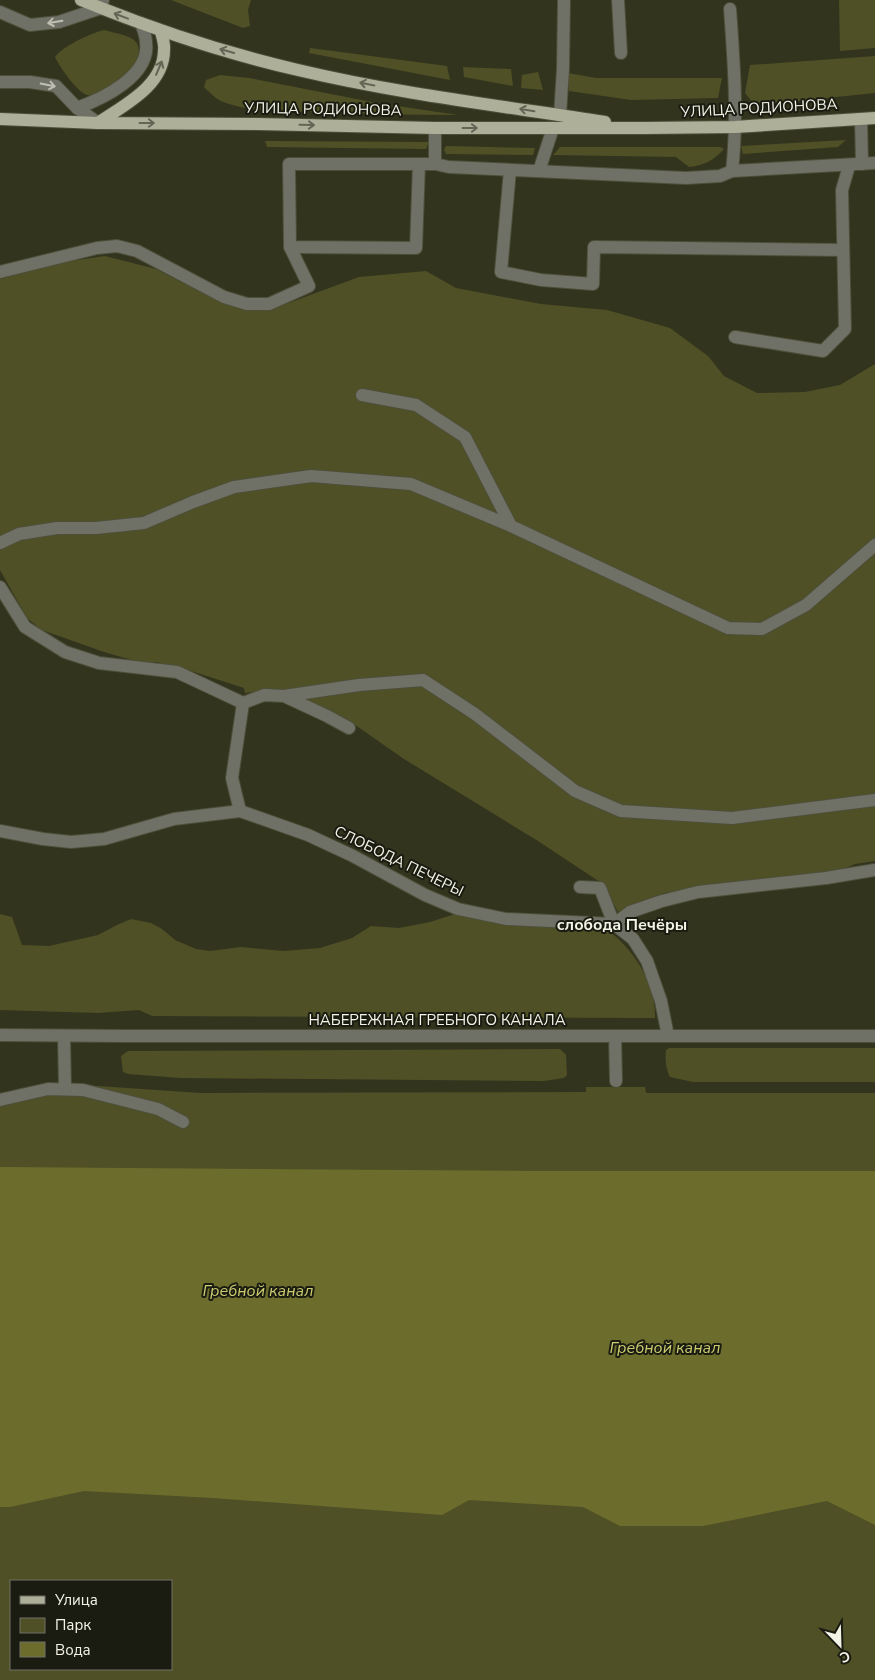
<svg xmlns="http://www.w3.org/2000/svg" width="875" height="1680" viewBox="0 0 875 1680" font-family="'Nunito Sans',sans-serif">
<style>
.green{fill:#4f5026;fill-rule:evenodd}
.water{fill:#6c6d2d}
.lines{fill:none;stroke-linecap:round;stroke-linejoin:round}
.minor-casing{stroke:#4e4f3a;stroke-width:14}
.major-casing{stroke:#4e4f3a;stroke-width:14}
.minor{stroke:#707166;stroke-width:12}
.major{stroke:#adaf99;stroke-width:12}
.oneway{stroke:#646555}
.oneway2{stroke:#bfbfb3}
.labels{text-anchor:middle;dominant-baseline:central;stroke-width:4;stroke-linejoin:round;paint-order:stroke}
.street-label{font-size:15px;fill:#f3f3e6;stroke:#1a1b11}
.neighbourhood-label{font-size:16px;font-weight:bold;fill:#f3f3e6;stroke:#1a1b11}
.water-label{font-size:16px;font-style:italic;fill:#cbcc70;stroke:#1a1b11}
</style>
<rect width="100%" height="100%" fill="#33341e"/>
<g class="green">
<polygon points="171,0 251,0 248,10 250,26 243,28"/>
<polygon points="839,0 875,0 875,48 840,51"/>
<path d="M104 30C114 33 130 35 136 42 143 52 136 65 130 74 124 81 96 98 87 95 77 92 59 66 55 57 63 46 91 33 104 30Z"/>
<polygon points="310,48 447,66 450,80 309,53"/>
<polygon points="875,56 875,93 769,104 754,104 745,93 750,65"/>
<polygon points="463,67 511,69 513,86 464,77"/>
<polygon points="538,72 543,90 521,88 522,75"/>
<polygon points="568,73 596,78 722,78 718,98 631,100 569,91"/>
<path d="M220 75 249 78 377 103 458 115C408 115 358 114 309 112 283 111 254 112 229 104 218 101 212 95 204 87L206 80Z"/>
<polygon points="846,140 838,147 743,154 741,146"/>
<polygon points="265,141 429,142 426,149 267,147"/>
<polygon points="446,146 535,148 533,155 446,154 444,150"/>
<path d="M560 147H720L724 149C713 161 705 165 689 167L676 157 553 155Z"/>
<polygon points="105,256 156,269 181,282 242,308 275,308 359,277 426,271 456,288 541,304 607,310 670,328 708,356 724,376 757,393 805,392 840,385 875,364 875,861 855,864 841,870 726,883 664,893 636,903 618,912 603,884 538,841 404,759 348,720 307,701 267,690 245,693 244,688 188,670 156,662 142,663 104,652 42,630 27,618 0,570 0,279 64,262"/>
<path d="M0 914 12 917 22 945 49 946 98 935 117 925 131 919 151 923 162 929 175 940 196 949 210 951 241 947 283 951 320 948 352 938 371 926 399 928 430 922 455 914 603 927C632 946 656 982 655 1018L152 1016 139 1010 98 1013 0 1010Z"/>
<path d="M669 1048H875V1082H693L670 1077C666 1070 665 1059 666 1050Z"/>
<polygon points="560,1049 566,1055 567,1075 564,1078 544,1081 180,1078 128,1074 123,1072 121,1056 128,1051"/>
<path d="M84 1085 200 1093 586 1092V1087H645L646 1093H875V1680H0V1095ZM11 1581H171V1669H11Z"/>
</g>
<polygon class="water" points="0,1167 534,1171 875,1171 875,1525 827,1501 703,1526 620,1526 583,1507 469,1500 442,1515 213,1498 84,1491 10,1507 0,1507"/>
<g class="lines">
<g class="minor-casing">
<g id="minor">
<polyline points="618,0 621,53"/>
<polyline points="0,12 30,25 59,22 101,8 103,0"/>
<polyline points="0,82 30,82 56,86 77,108 98,123"/>
<path d="M77 108C102 99 151 76 146 42 146 36 143 29 141 23"/>
<polyline points="560,115 563,69 564,0"/>
<polyline points="861,119 862,164"/>
<path d="M435 128V164L449 167 686 178 720 176 732 171C738 118 734 63 730 9"/>
<polyline points="419,164 416,248 290,247 289,164 435,164"/>
<polyline points="510,170 501,272 541,280 593,284 594,247 843,250"/>
<polyline points="539,171 553,128"/>
<polyline points="732,171 875,163"/>
<polyline points="0,272 97,248 117,246 137,251 224,297 247,304 269,304 309,286 290,247"/>
<polyline points="735,337 823,351 845,329 842,190 849,166"/>
<polyline points="362,395 416,405 465,437 511,526"/>
<polyline points="0,543 19,534 57,528 96,528 144,523 193,502 234,487 311,476 411,484 511,526 728,628 762,629 806,605 875,545"/>
<polyline points="0,587 25,627 65,652 99,663 177,672 243,703 264,695 284,696 359,685 423,680 475,714 575,791 621,811 732,818 875,800"/>
<polyline points="284,696 327,716 349,728"/>
<polyline points="240,811 232,778 243,703"/>
<polyline points="0,831 43,839 71,842 104,839 174,819 240,811 308,835 353,856 425,895 458,909 506,919 614,924 630,912 662,901 698,892 826,878 875,870"/>
<polyline points="580,887 600,888 614,924 633,939 647,961 661,1001 668,1036"/>
<polyline points="0,1035 125,1036 875,1036"/>
<polyline points="64,1036 65,1089"/>
<polyline points="615,1036 616,1081"/>
<polyline points="0,1100 48,1089 83,1090 158,1109 183,1122"/>
</g>
</g>
<g class="major-casing">
<g id="major">
<path d="M81 0C152 29 224 53 298 70 399 94 503 106 605 122"/>
<polyline points="0,119 98,123 258,124 435,128 645,128 735,127 875,118"/>
<path d="M98 123C124 105 164 86 164 50 165 44 162 37 161 31"/>
</g>
</g>
<use href="#minor" class="minor"/>
<use href="#major" class="major"/>
</g>
<defs><path id="oneway-shaft" d="M-6 0H5M1.5-3L5.5 0L1.5 3" fill="none" stroke-width="1.6" stroke-linecap="round" stroke-linejoin="round" transform="scale(1.25)"/></defs>
<g class="oneway">
<use href="#oneway-shaft" transform="translate(121 16) rotate(-159)"/>
<use href="#oneway-shaft" transform="translate(227 51) rotate(-164)"/>
<use href="#oneway-shaft" transform="translate(159 68) rotate(-67)"/>
<use href="#oneway-shaft" transform="translate(367 84) rotate(-168)"/>
<use href="#oneway-shaft" transform="translate(527 110) rotate(-171)"/>
<use href="#oneway-shaft" transform="translate(147 123)"/>
<use href="#oneway-shaft" transform="translate(307 125) rotate(1)"/>
<use href="#oneway-shaft" transform="translate(470 128)"/>
</g>
<g class="oneway2">
<use href="#oneway-shaft" transform="translate(55 22) rotate(171)"/>
<use href="#oneway-shaft" transform="translate(48 85) rotate(11)"/>
</g>
<g class="labels">
<g class="street-label">
<text transform="translate(759 108) rotate(-3)">УЛИЦА РОДИОНОВА</text>
<text transform="translate(323 109) rotate(1)">УЛИЦА РОДИОНОВА</text>
<text transform="translate(399 861) rotate(26)">СЛОБОДА ПЕЧЕРЫ</text>
<text x="437" y="1020">НАБЕРЕЖНАЯ ГРЕБНОГО КАНАЛА</text>
</g>
<g class="neighbourhood-label">
<text x="622" y="925">слобода Печёры</text>
</g>
<g class="water-label">
<text x="258" y="1291">Гребной канал</text>
<text x="665" y="1348">Гребной канал</text>
</g>
</g>
<rect x="10" y="1580" width="162" height="90" fill="#1a1b11" stroke="#717166"/>
<rect x="20" y="1596" width="25" height="8" fill="#adaf99" stroke="#717166"/>
<text x="55" y="1605" font-size="15" fill="#f3f3e6">Улица</text>
<rect x="20" y="1618" width="25" height="15" fill="#4f5026" stroke="#717166"/>
<text x="55" y="1630" font-size="15" fill="#f3f3e6">Парк</text>
<rect x="20" y="1642" width="25" height="15" fill="#6c6d2d" stroke="#717166"/>
<text x="55" y="1655" font-size="15" fill="#f3f3e6">Вода</text>
<g transform="translate(840 1645) rotate(157)" stroke="#1a1b11" stroke-width="4" paint-order="stroke">
<path d="M0-4L9 19L0 12L-9 19Z" fill="#f3f3e6"/>
<text y="-8" font-size="14" font-weight="bold" text-anchor="middle" fill="#f3f3e6">С</text>
</g>
</svg>
